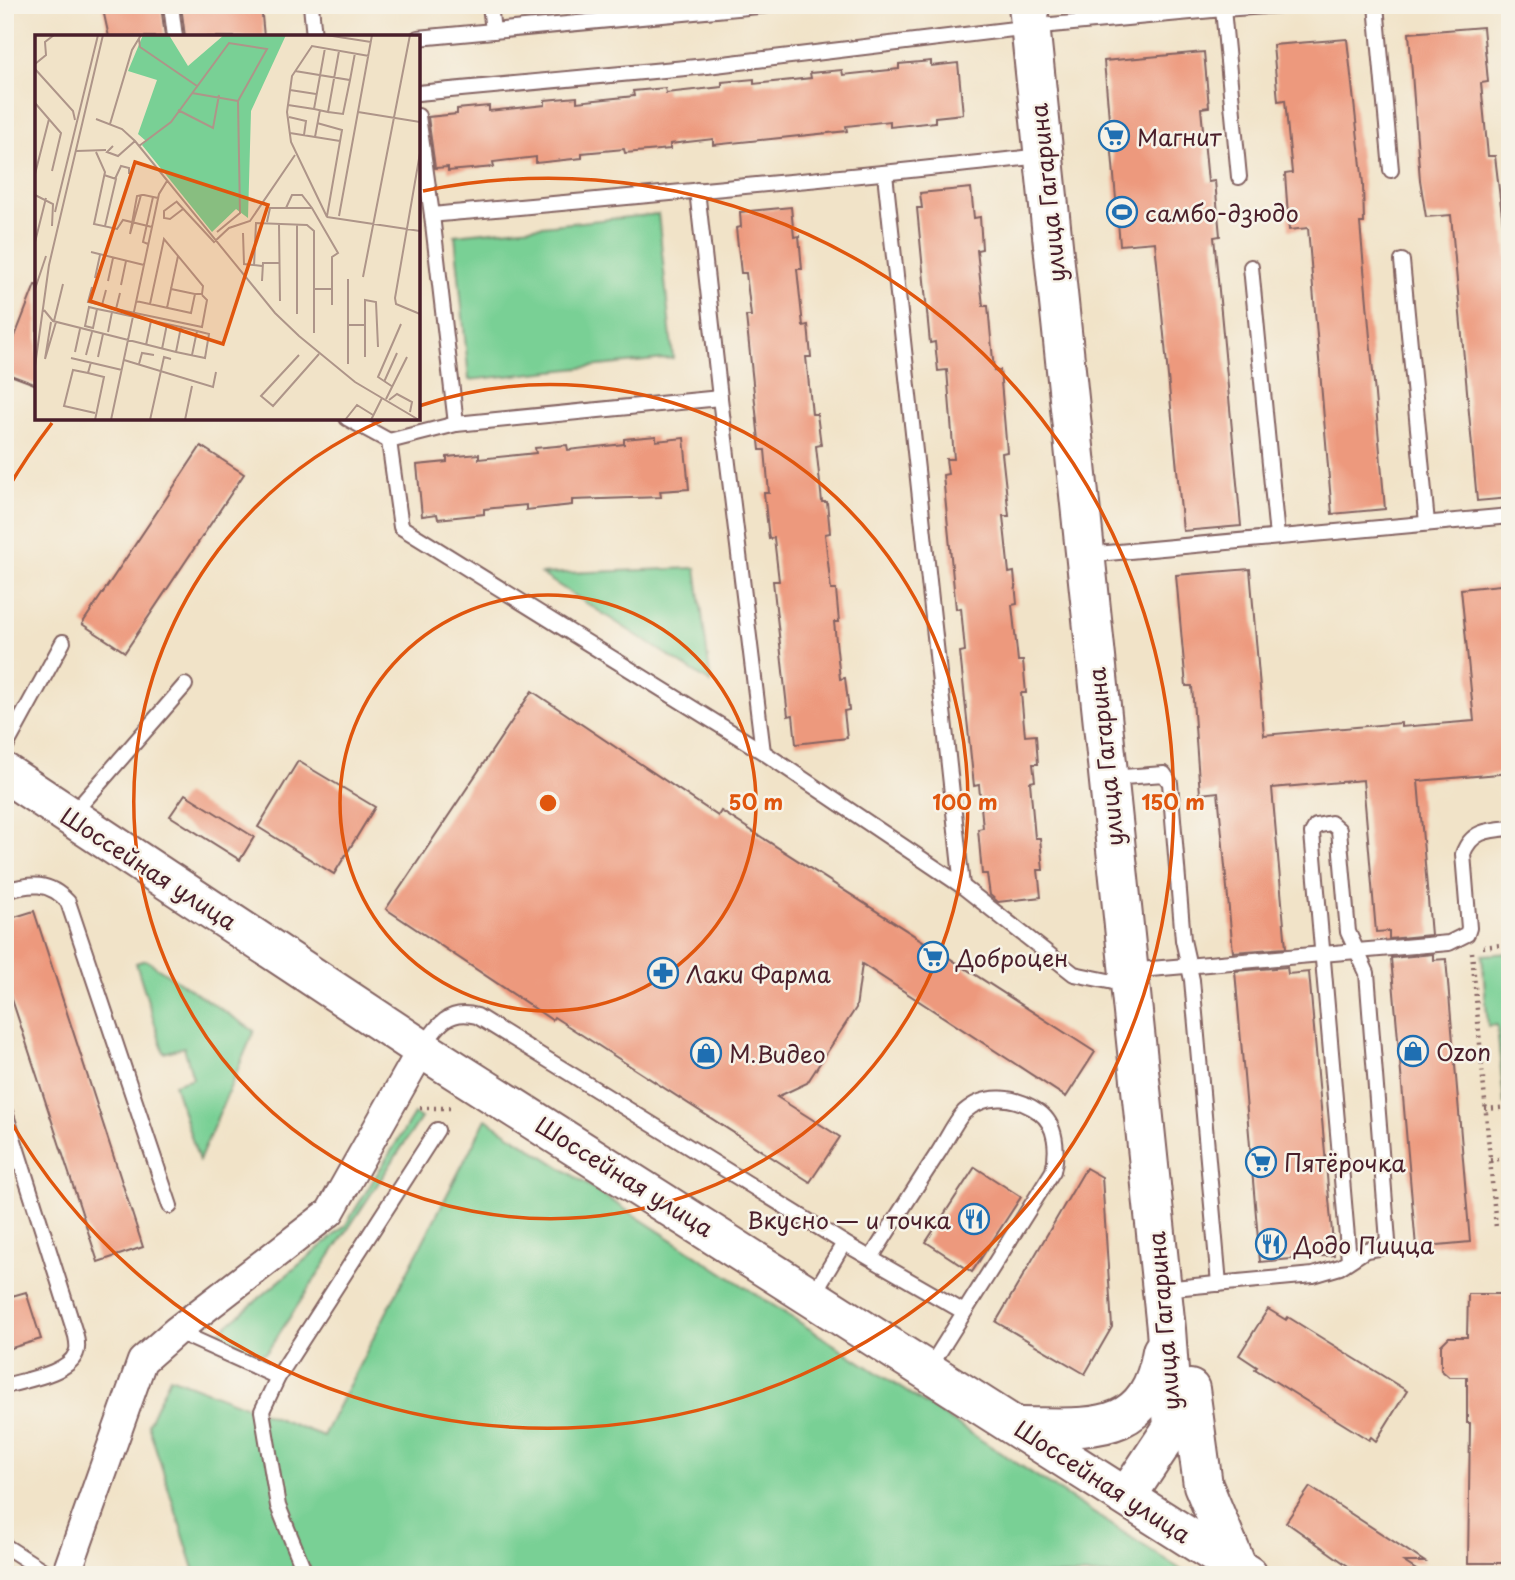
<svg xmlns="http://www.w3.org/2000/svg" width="1515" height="1580" viewBox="0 0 1515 1580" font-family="'Playpen Sans',sans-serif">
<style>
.green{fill:#79d095;stroke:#627860;stroke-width:2}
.building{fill:#ed997d}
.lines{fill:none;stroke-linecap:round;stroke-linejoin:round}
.lane-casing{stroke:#846462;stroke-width:18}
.street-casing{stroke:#846462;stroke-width:32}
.secondary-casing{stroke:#846462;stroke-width:42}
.path{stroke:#846462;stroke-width:4.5;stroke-dasharray:2 5;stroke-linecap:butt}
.lane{stroke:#fff;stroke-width:14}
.street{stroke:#fff;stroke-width:28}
.secondary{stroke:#fff;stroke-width:38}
.ring{fill:none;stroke:#e0560e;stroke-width:3.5}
.labels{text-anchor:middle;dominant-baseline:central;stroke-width:5;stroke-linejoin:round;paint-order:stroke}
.poi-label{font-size:23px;fill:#4a1f2b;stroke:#f7f3e8;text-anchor:start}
.street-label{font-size:23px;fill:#4a1f2b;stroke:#f7f3e8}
.inset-road{fill:none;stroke:#ae9589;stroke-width:2}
.view{fill:#e0560e;fill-opacity:0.15;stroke:#e0560e;stroke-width:3.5}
.inset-edge{fill:none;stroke:#4a1f2b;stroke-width:3.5}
.centre{fill:#e0560e;stroke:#f7f3e8;stroke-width:3.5}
.ring-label{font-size:21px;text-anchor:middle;font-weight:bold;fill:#e0560e;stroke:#f7f3e8;stroke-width:5;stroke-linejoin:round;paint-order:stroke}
</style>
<rect width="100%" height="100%" fill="#f7f3e8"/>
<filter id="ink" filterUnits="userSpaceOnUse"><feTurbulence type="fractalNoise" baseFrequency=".0143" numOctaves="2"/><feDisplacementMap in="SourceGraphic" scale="14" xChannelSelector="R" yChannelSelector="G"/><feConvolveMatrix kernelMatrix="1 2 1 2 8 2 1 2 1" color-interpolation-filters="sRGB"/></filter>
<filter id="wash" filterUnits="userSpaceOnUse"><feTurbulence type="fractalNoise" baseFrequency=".00686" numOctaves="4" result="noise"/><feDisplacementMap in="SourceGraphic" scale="28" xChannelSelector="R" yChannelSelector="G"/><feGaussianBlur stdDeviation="1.57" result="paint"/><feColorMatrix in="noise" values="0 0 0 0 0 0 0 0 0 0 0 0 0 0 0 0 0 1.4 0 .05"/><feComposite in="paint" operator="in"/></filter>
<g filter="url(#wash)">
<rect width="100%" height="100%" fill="#f1e3c8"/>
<g class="green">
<polygon points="658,214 673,358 469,380 455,235"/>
<polygon points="696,568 711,683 541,574"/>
<polygon points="1510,953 1510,1103 1504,1103 1497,1025 1488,1026 1482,955"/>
<polygon points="146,960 254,1031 199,1161 174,1084 193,1078 184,1047 164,1053 136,963"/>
<polygon points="414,1114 421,1118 267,1352 255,1356 217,1339 218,1333 345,1226"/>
<polygon points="486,1119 1189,1575 196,1575 148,1424 170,1377 323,1436"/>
</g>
<g id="blocks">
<g class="building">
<polygon points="102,5 161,5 165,37 109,37"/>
<polygon points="181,5 261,5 264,37 185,37"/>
<polygon points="1483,27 1488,82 1481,83 1488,156 1495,156 1510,283 1510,498 1477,501 1451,215 1426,217 1420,180 1409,33"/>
<polygon points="1347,39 1363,184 1364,223 1360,223 1385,509 1332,514 1308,228 1289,230 1285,174 1292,173 1285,100 1278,101 1273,45"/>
<polygon points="1204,52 1209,107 1201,108 1208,182 1215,181 1220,236 1214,237 1241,526 1183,531 1155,242 1120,245 1104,61"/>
<polygon points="931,61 931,66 958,63 963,114 935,117 935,122 890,127 890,121 846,126 847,131 713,145 713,139 670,144 670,149 625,153 624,149 582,153 582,158 536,163 536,157 493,162 494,167 448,171 448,167 435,168 428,117 457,114 457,109 489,106 489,111 545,105 545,100 577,97 577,102 634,96 633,91 665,88 666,93 722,87 722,82 754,79 754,84 811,78 810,73 842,70 843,75 899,69 899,64"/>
<polygon points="971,188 974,218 980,217 982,249 977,250 983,306 988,306 994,371 1000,370 1007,452 1002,453 1009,516 1003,516 1009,573 1014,572 1017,604 1012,605 1018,661 1023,661 1026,693 1021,693 1025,736 1036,735 1038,764 1033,764 1035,781 1030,782 1035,838 1040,838 1043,870 1038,870 1041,897 998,902 990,895 987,874 982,874 978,829 983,828 979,785 974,786 960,652 965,651 961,608 956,609 943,475 948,474 946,459 954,459 947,370 938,371 935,342 930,343 917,208 922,208 920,193"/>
<polygon points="791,207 794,237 799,236 802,269 797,269 803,326 808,325 811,357 806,357 812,414 817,414 821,445 816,446 822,502 827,502 830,533 825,534 831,590 836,590 839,622 834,622 840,679 845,678 849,710 844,711 847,738 796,744 793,715 788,716 773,581 779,581 774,538 769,539 764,493 769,493 765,450 760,450 746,316 751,316 746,273 741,273 736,228 741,227 740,212"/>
<polygon points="35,285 37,285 37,385 5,373 5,362"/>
<polygon points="656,436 656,441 684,438 689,489 660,491 661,497 572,500 572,505 526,510 526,505 484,509 484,514 438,519 437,514 422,516 417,465 447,462 447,457 479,454 479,459 536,453 535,448 567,445 568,450 624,444 624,439"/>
<polygon points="201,446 244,474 125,652 82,624"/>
<polygon points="1250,569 1264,735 1401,723 1401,727 1474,721 1461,589 1510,584 1510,773 1418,781 1431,935 1389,939 1389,931 1376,932 1363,780 1272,788 1286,948 1233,952 1218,792 1200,794 1192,686 1186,686 1176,575"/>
<polygon points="532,691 718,816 721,811 1095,1052 1066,1097 862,964 856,1008 807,1083 777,1097 840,1137 810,1182 554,1017 552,1020 386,909"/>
<polygon points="298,761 375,807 334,874 258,827"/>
<polygon points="185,794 254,837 240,860 170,816"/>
<polygon points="34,911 143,1247 98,1262 5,978 5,920"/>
<polygon points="1433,954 1433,960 1446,959 1470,1242 1416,1247 1391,958"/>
<polygon points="1287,967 1288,974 1309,972 1334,1255 1260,1262 1235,971"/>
<polygon points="975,1167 1021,1197 972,1272 926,1242"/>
<polygon points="1086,1168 1102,1177 1112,1327 1085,1374 996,1322"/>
<polygon points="26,1292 41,1339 5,1350 5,1298"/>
<polygon points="1468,1294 1510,1294 1510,1563 1468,1563 1470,1423 1467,1423 1467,1377 1449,1377 1441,1370 1441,1345 1449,1337 1467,1337"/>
<polygon points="1268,1309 1286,1320 1288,1317 1407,1391 1376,1441 1371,1437 1369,1440 1255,1369 1257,1367 1239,1355"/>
<polygon points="1310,1487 1425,1562 1404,1562 1424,1575 1361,1575 1286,1522"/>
</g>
</g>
</g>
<g filter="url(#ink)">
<use href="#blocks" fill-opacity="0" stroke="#846462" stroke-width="2"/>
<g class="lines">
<g class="lane-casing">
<g id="lane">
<polyline points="171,5 175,37"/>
<polyline points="311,5 314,37"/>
<polyline points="490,5 493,31 769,5"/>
<polyline points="1376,5 1391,170"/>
<polyline points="1223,9 1280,5"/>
<polyline points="418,38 493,31"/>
<polyline points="418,93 707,66 1030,27 1223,9 1239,177"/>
<polyline points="418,116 432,215"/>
<path d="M697 190 720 398 456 424 432 215C635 196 839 179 1041 156"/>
<polyline points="1402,261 1427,523"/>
<polyline points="1251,267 1277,537"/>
<polyline points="720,398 763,752"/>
<polyline points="347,418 389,441"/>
<polyline points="456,424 389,441 401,527 763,752 962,886 885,174"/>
<polyline points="1086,555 1510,516"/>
<polyline points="5,748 63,642"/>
<polyline points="1110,778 1164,774 1170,783 1183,940 1192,980 1219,1284"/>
<polyline points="71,816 185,685"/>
<polyline points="962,886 1074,974 1128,985"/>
<path d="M5 891C31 883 49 881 68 902L170 1206"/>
<path d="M1128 971 1449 943 1467 934 1469 928 1463 854C1471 831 1488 830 1510 828"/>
<path d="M422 1049C437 1026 448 1008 477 1016L844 1243 964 1312"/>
<path d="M5 1112 76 1336C77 1341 78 1349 76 1353 68 1374 24 1380 5 1386"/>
<path d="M871 1258C893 1223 915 1188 938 1153 946 1141 954 1123 964 1112 986 1092 1016 1096 1039 1112 1057 1125 1058 1151 1053 1171L938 1354"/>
<polyline points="1163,1289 1313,1275 1340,1267 1366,1250 1379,1248 1388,1241 1367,973 1348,932 1339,830 1331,823 1316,826 1312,833 1349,1260"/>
<polyline points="813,1295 844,1243"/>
<polyline points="176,1331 278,1377"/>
<polyline points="5,1546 50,1575"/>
<polyline points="306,1575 278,1506 262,1411 278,1377 437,1130"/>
</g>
</g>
<g class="street-casing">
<polyline id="street" points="66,1575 142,1361 176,1331 330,1212 422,1049"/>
</g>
<g class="secondary-casing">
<g id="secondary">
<polyline points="1028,5 1166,1329 1173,1427 1127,1496"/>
<polyline points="5,773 422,1049 1248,1575"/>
<polyline points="1190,1389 1203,1485 1238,1569"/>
<path d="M1020 1427C1089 1427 1148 1438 1162 1351"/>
</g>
</g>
<g class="path">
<polyline points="1483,947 1510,944"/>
<polyline points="1472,952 1496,1228"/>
<polyline points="420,1108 453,1108"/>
<polyline points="1485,1109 1510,1107"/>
<polyline points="1490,1160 1510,1158"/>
</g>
<use href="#lane" class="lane"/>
<use href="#street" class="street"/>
<use href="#secondary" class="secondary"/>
</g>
</g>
<g class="ring">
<circle cx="548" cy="803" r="208"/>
<path d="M419 406A417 417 0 1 1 385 419"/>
<path d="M7 490A625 625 0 0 1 52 423M423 191A625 625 0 1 1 7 1115"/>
</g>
<defs>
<g id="supermarket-ring" transform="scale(1.575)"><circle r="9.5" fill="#f7f3e8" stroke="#1f6fb2" stroke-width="1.5"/><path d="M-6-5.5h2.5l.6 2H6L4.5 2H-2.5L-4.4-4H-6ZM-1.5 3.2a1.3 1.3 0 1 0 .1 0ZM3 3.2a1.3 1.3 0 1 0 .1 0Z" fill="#1f6fb2"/></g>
<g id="stadium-ring" transform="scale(1.575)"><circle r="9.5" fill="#f7f3e8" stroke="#1f6fb2" stroke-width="1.5"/><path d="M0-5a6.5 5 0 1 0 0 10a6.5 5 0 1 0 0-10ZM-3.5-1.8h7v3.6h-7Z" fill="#1f6fb2"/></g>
<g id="pharmacy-ring" transform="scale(1.575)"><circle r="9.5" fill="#f7f3e8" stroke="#1f6fb2" stroke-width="1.5"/><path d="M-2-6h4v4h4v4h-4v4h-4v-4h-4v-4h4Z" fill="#1f6fb2"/></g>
<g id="shop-ring" transform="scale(1.575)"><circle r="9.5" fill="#f7f3e8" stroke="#1f6fb2" stroke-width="1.5"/><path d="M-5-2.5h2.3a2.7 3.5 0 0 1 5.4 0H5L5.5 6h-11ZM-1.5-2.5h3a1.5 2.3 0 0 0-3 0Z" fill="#1f6fb2"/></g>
<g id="restaurant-ring" transform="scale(1.575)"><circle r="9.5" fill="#f7f3e8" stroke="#1f6fb2" stroke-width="1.5"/><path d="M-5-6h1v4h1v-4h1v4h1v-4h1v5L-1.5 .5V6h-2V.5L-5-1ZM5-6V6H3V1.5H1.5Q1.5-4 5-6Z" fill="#1f6fb2"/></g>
</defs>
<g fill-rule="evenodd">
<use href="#supermarket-ring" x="1114" y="136"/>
<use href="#stadium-ring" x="1122" y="212"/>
<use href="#supermarket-ring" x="933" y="957"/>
<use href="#pharmacy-ring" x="663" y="973"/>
<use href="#shop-ring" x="1413" y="1051"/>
<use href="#shop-ring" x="706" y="1053"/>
<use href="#supermarket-ring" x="1261" y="1162"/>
<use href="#restaurant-ring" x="974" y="1219"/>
<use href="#restaurant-ring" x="1271" y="1244"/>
</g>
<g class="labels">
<g class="poi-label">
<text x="1137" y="136">Магнит</text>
<text x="1145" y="212">самбо-дзюдо</text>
<text x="956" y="957">Доброцен</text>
<text x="686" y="973">Лаки Фарма</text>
<text x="1436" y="1051">Ozon</text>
<text x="729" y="1053">М.Видео</text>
<text x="1284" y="1162">Пятёрочка</text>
<text x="951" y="1219" text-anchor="end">Вкусно — и точка</text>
<text x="1294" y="1244">Додо Пицца</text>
</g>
<g class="street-label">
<text transform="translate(1047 193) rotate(-96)">улица Гагарина</text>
<text transform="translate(1105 757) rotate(-96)">улица Гагарина</text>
<text transform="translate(149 868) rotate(33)">Шоссейная улица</text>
<text transform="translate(625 1176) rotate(32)">Шоссейная улица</text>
<text transform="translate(1163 1321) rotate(-95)">улица Гагарина</text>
<text transform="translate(1103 1481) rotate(33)">Шоссейная улица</text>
</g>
</g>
<g transform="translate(35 35)">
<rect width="385" height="385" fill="#f1e3c8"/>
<path d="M108 0H134L153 31 189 0H251L216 76 213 183 201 174 177 197 107 110 111 106 103 99 122 45 93 36Z" fill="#79d095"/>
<path class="inset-road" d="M291 0 336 7M104 4 105 12 162 51M290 13 279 74 293 77 304 16M0 29 11 20 10 7 19 0M0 34 38 76 40 85M260 36 315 45 320 18M255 55 281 59M157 58 203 66M0 68 26 98 17 136M253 70 279 74M143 75 178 93 184 60M293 77 308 79 315 45M323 77 385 87M254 82 271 86 269 100M61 84 87 94 100 106 240 278 264 301 320 347 384 385M282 88 307 95 292 181M75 89 97 15 106 0M255 98 305 106M280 102 285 75M78 111 72 117 83 121 100 106M104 111 136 87 194 8 232 14 203 66 205 178 182 197M41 116 71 115M61 117 70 137 59 189 82 194 88 185 117 192M385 118 360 263 361 269 385 279M0 139 14 84M69 140 81 144 70 191M80 144 86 131 94 133V139M0 160 18 169 17 191M106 160 95 199 102 161 107 160H109L123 163M141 166 179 207 194 193 215 186 260 120M141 167 129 176V183L135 184 148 174M251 173 257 160H267L277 173 303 218 297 222V254M20 177 63 0M304 181 337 0M292 182 256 107 252 77 257 41 277 11 334 21M292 182 385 196M232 187 235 173H277M244 190 245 266M208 198 209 229 227 231M0 207 11 163M113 209 108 207 118 162M56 217 109 230M219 231 221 188 272 190 279 196V298M328 242 375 0M60 243 65 220M73 246 78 223M227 246 228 228H245M86 250 91 226M57 252 53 267 67 270M0 254 11 221M136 254 143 221M279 254H297V270M71 255 67 270 81 274M85 258 81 274 167 292 172 265 167 260M101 266 156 278 160 259 136 254 132 273M115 269 129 204 168 251 167 259H160M62 274 54 272 50 291 58 293 62 274 77 277M9 275 18 286 141 317 146 292 77 277 73 297M262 279V190M19 286 28 249M16 287 10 324 21 287M313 290H330V265L341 267 343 312M330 290V322M111 310 116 286M127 314 132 289M40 317 45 294M141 317 170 323 174 299 146 292M51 320 57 297M157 320 162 296M264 320 226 361 238 371 284 319M63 322 68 299M36 323 87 335M89 325 178 352 181 337M56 327 53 338 69 342 60 385M104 329 107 318 119 320M313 329V244M0 331 14 230 68 0M53 338 38 335 29 371 60 378M349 347 362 318M358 352 343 342 366 289M351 364 372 322M354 365 362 359 377 367 375 377M76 385 124 159 132 146M115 385 129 322 136 324M150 385 157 351M310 385 322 370 338 380M336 385 347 363"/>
<path class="view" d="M100 127 233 170 188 309 55 266Z"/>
<rect width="385" height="385" class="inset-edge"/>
</g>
<circle cx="548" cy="803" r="10" class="centre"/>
<g class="ring-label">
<text x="756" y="810">50 m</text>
<text x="965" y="810">100 m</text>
<text x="1173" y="810">150 m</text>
</g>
<rect width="1515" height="1580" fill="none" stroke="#f7f3e8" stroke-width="28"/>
</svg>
